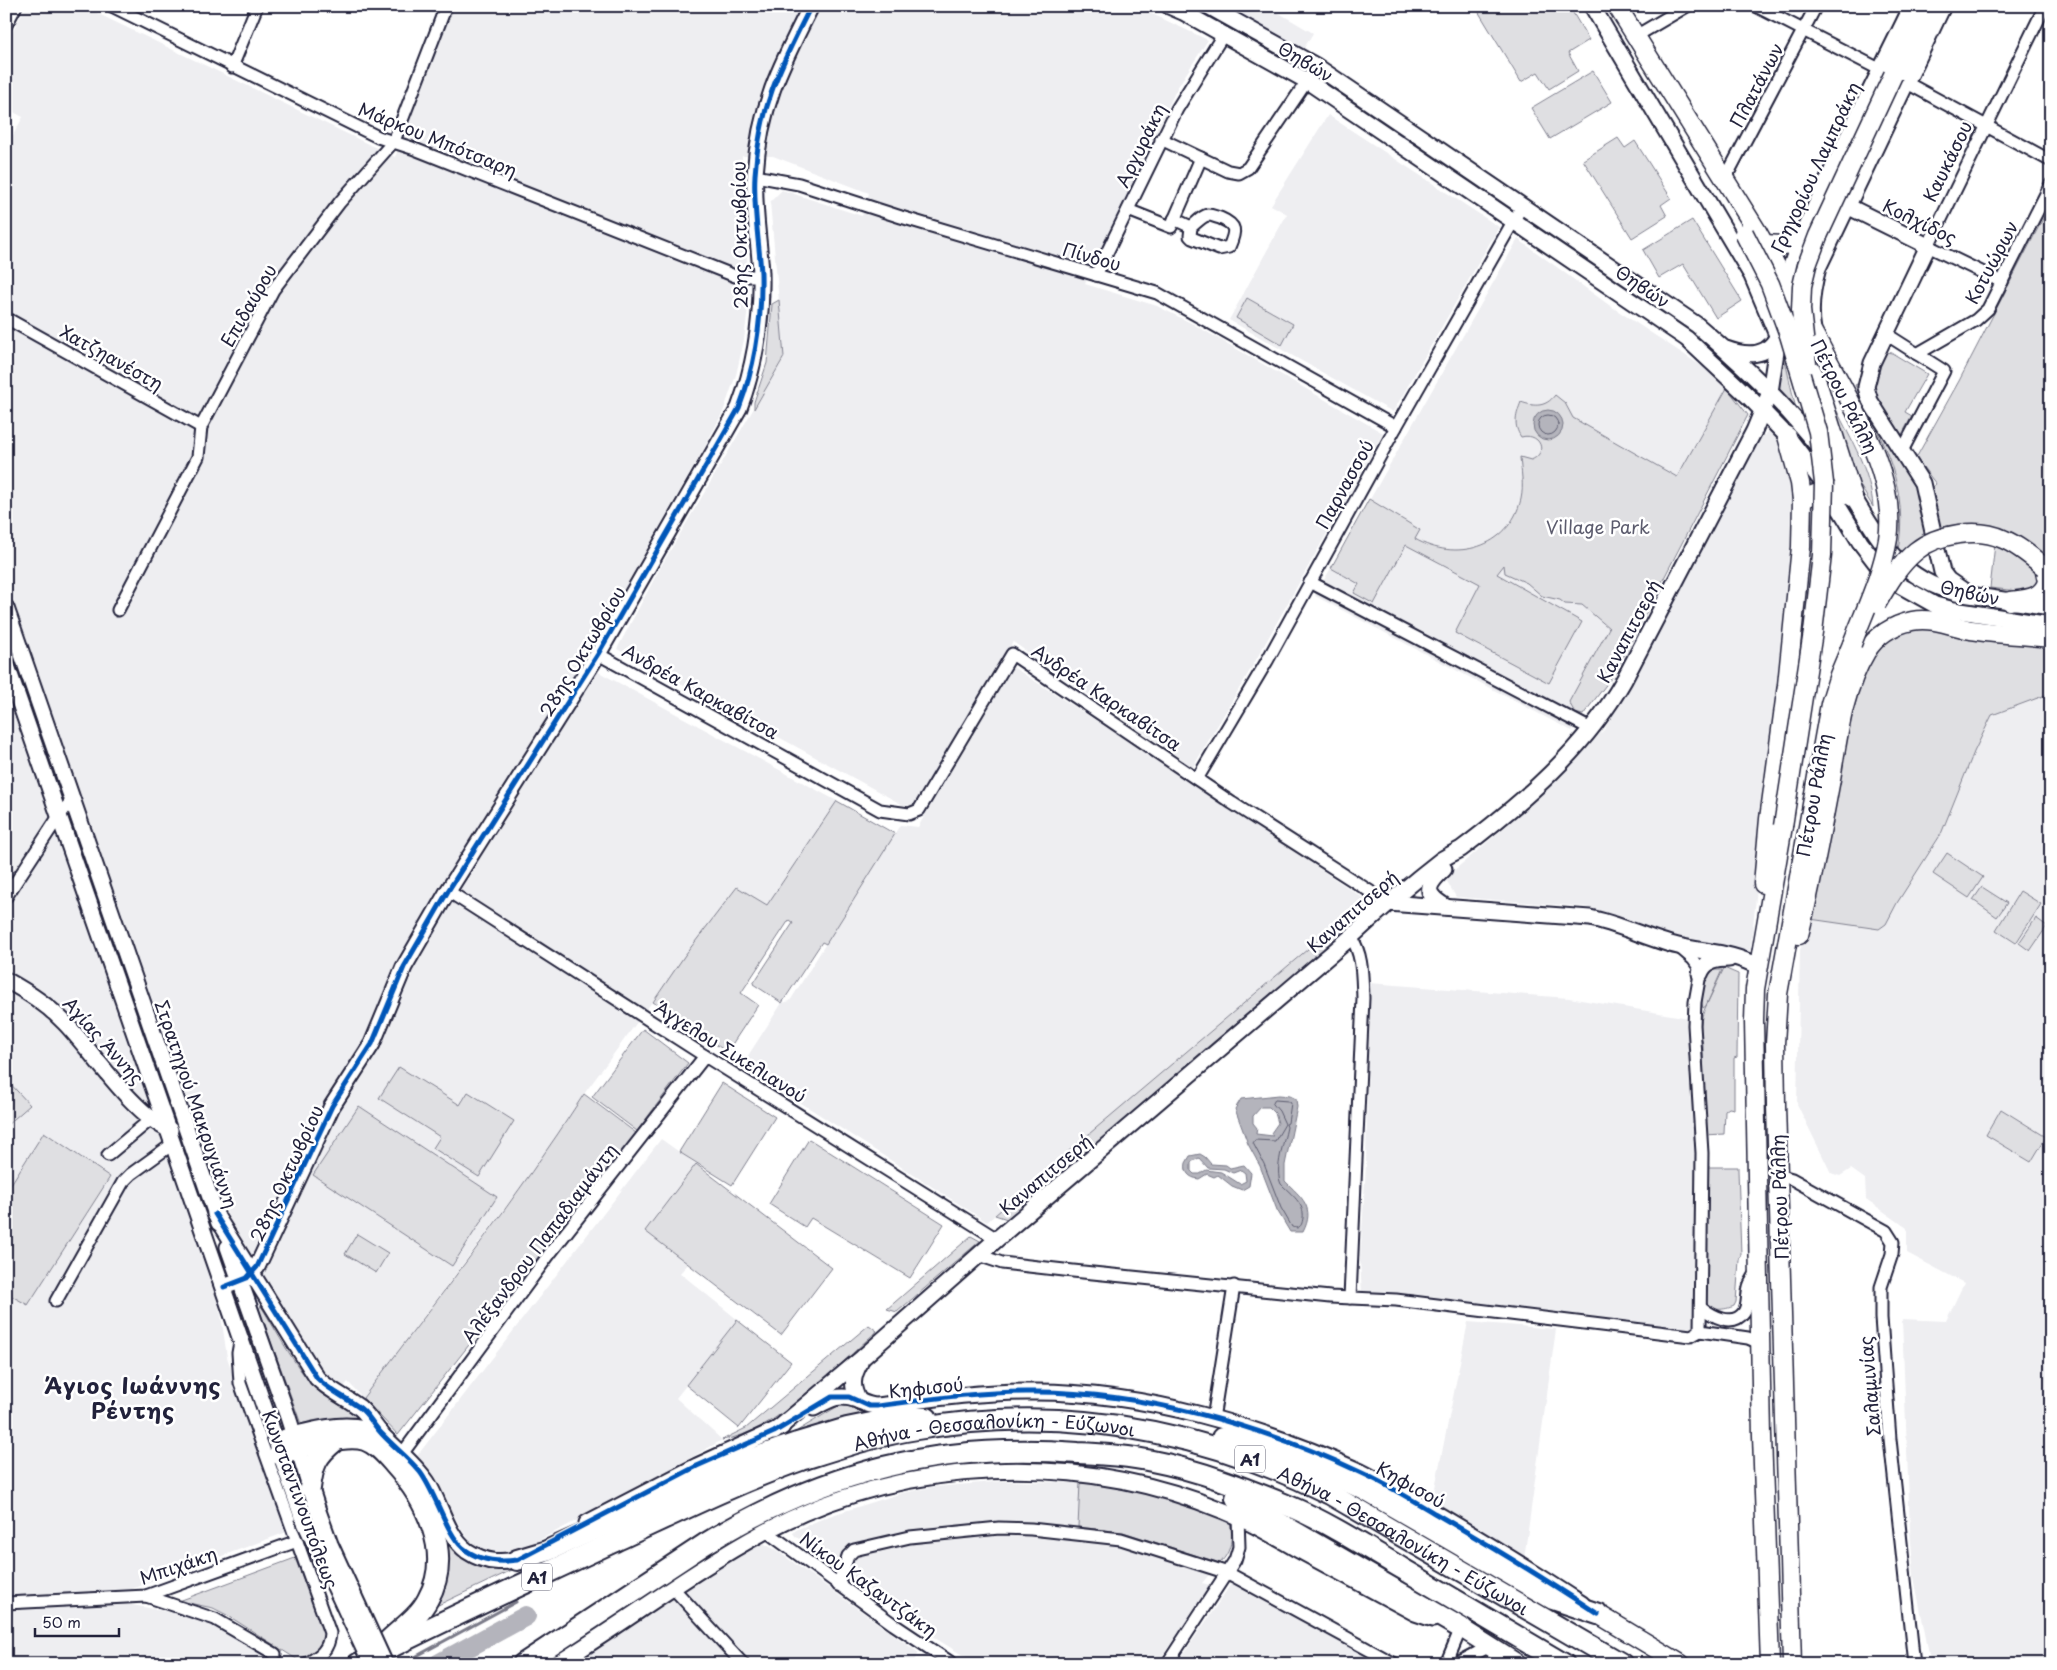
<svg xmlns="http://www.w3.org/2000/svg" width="2057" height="1670" viewBox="0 0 2057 1670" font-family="'Playpen Sans',sans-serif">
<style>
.built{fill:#eeeef1}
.green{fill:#dfdfe2;stroke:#80808e}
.water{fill:#b4b4bc;stroke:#7a7a88;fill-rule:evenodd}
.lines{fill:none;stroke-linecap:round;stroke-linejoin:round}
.shore{stroke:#5c5c6f;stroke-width:1}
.stream{stroke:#7a7a88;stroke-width:3}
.river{stroke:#b4b4bc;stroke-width:20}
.street-casing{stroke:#22223b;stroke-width:15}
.secondary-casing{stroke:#22223b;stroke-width:19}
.primary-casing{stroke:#22223b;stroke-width:21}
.highway-casing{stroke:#22223b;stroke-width:24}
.street{stroke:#fff;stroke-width:11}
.secondary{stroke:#fff;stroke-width:15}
.primary{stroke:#fff;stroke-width:18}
.highway{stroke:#fff;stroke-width:20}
.secondary-bridge-casing{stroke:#22223b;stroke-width:19;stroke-linecap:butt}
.primary-bridge-casing{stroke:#22223b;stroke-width:21;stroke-linecap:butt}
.secondary-bridge{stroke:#fff;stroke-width:15}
.primary-bridge{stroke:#fff;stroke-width:18}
.cycleway-casing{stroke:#fff;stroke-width:8}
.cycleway{stroke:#0057b8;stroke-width:5}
.labels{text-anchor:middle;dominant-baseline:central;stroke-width:5;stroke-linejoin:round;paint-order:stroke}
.shield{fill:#fff;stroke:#646476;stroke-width:1}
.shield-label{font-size:16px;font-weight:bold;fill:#22223b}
.street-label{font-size:18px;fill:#22223b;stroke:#fff}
.park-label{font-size:18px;fill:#5b5b6d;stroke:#fff}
.district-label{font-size:22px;font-weight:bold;letter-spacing:1px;fill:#22223b;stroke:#fff}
</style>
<rect width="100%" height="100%" fill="#fff"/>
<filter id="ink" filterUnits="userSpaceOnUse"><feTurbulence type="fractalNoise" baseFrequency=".02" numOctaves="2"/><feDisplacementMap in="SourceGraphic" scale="10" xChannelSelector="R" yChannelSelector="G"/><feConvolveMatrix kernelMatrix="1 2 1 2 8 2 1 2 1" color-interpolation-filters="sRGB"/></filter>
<g filter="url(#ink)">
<g class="built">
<polygon points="26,6 82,6 395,157 453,6 1135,6 1208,40 1177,88 1085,284 1157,306 1193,324 1383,433 1252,667 1193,767 1013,642 917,805 903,805 617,649 660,568 784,357 770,202 782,190 862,216 869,193 773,156 742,156 740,187 747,258 749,299 744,340 736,375 723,412 703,450 582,663 837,801 767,906 737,887 584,1094 555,1139 525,1181 363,1398 348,1382 343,1388 340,1388 329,1379 235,1231 226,1211 6,581 6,148 23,117 6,108 6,44"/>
<polygon points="1240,6 1267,6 1313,33 1303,50 1238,11"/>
<polygon points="1328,115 1499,227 1393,412 1229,320 1287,214 1271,205"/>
<polygon points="1518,239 1609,305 1703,367 1727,388 1748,415 1615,673 1572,731 1315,596"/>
<polygon points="1769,431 1778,437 1792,463 1797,524 1750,953 1715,951 1586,907 1456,897 1445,878 1510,823 1604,730 1638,674 1753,449 1758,441"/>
<polygon points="2051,643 2051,1664 1931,1664 1914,1577 1910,1530 1902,1319 1946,1321 1964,1283 1907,1253 1907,1228 1866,1199 1865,1179 1851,1169 1840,1176 1831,1173 1797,1104 1800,950 1810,919"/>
<polygon points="1013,667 1186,779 1366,900 987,1222 742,1065 782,1003 790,1001 900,825 918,827"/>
<polygon points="6,688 205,1260 221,1315 227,1357 287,1532 132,1589 132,1605 188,1615 230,1633 278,1664 6,1664"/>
<polygon points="1369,983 1569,998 1689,1018 1695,1154 1697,1322 1693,1329 1457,1300 1362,1292 1360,1261 1366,1165"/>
<polygon points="661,1139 696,1164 646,1231 688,1264 680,1273 738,1320 676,1398 722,1440 620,1498 518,1551 502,1553 482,1549 471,1542 462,1530 433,1476 417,1456"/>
<polygon points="1468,1322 1556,1329 1524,1559 1432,1503"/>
<polygon points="1005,1481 1088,1483 1121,1488 1232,1529 1231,1544 1227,1554 1202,1583 1210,1585 1157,1664 977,1664 935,1638 795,1536 793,1533 796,1530 829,1516 902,1493 933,1487"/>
<polygon points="761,1542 776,1550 919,1653 912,1664 748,1664 683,1590 726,1560"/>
<polygon points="1235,1582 1325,1632 1383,1664 1177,1664 1231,1584"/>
<polygon points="670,1597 674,1597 738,1664 568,1664"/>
</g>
<g class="green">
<polygon points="1475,6 1569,6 1589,40 1568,53 1578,71 1549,89 1538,72 1521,82"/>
<polygon points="1593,71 1612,102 1550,139 1531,108"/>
<polygon points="1618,138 1625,148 1635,141 1671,198 1661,205 1667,216 1632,238 1583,160"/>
<polygon points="2051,203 2051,566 2023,545 1939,533 1929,489 1936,484 1916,458 1959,381"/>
<polygon points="1692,220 1742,301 1716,318 1683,264 1659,278 1643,250"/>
<polygon points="1247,298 1293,324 1282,345 1236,318"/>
<polygon points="779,300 784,357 754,409 754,402 767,363 772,304"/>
<polygon points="1783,352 1796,409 1775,390"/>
<polygon points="1886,352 1892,353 1927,374 1905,412 1912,416 1901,436 1874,394 1873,382"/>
<path d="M1857 384 1880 428 1914 475 1930 537 1903 555H1897C1911 489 1883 442 1855 385Z"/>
<path d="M1727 388 1748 415 1615 673 1583 715 1575 713 1569 702 1609 628 1582 605 1565 604 1560 600 1542 596 1527 583 1505 573 1504 565 1497 574 1582 622 1549 683 1455 633 1480 584 1406 545 1374 604 1354 593 1359 584 1331 568 1369 499 1420 530 1415 539C1455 562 1509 549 1521 499 1524 485 1521 471 1520 457L1531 460C1549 453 1540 432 1521 437 1513 425 1516 415 1521 402 1535 407 1546 407 1555 395L1565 403 1573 418 1677 477Z"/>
<path d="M1834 409H1836C1851 440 1871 472 1873 507L1856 479Z"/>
<path d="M1995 544C2011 551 2039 565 2038 585L2027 592 1990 588Z"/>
<polygon points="1912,627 2051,643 2051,693 1992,715 1974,752 1941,834 1897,903 1886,924 1879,929 1810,919 1839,765 1858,686 1879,643"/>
<polygon points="837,801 895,834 826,944 822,942 782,1003 753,984 793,923 789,920 741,993 758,1005 727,1052 653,1002 685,955 737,887 767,905"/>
<polygon points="1947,853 1983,877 1969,898 1933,874"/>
<polygon points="1982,887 2007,903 1997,917 1973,900"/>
<polygon points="2020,891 2041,904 2016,943 1996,930"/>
<path d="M1366 900C1372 907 1371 910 1366 917 1261 1000 1159 1087 1060 1177L1044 1172Z"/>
<polygon points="2036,918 2047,926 2030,951 2019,943"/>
<path d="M1724 968 1738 974 1737 1057 1734 1058V1109L1729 1108 1725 1111 1724 1134 1704 1135 1703 1044C1699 1032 1700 1018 1706 1006L1703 1008 1702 1004V975L1711 970H1722L1706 1006Z"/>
<polygon points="643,1029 688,1063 637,1131 592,1097"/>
<polygon points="399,1067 460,1105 468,1092 514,1121 479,1177 433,1148 440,1137 379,1098"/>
<polygon points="6,1079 30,1105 6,1126"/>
<polygon points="722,1083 775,1117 732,1185 679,1152"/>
<path d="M584 1094 636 1133 398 1435 363 1398C438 1298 517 1199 584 1094Z"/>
<polygon points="359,1106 497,1197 452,1266 313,1175"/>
<polygon points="2001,1109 2046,1137 2031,1162 1986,1135"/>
<polygon points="44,1132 110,1177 28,1305 6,1293 6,1192"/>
<polygon points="809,1139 944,1224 910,1278 811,1218 805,1227 769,1204"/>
<polygon points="696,1164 832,1268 781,1335 645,1231"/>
<path d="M1705 1167H1738V1170L1741 1254 1739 1260 1736 1302 1734 1306C1725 1310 1710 1312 1706 1302Z"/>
<polygon points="1028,1187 1030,1200 1007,1219 995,1215"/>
<polygon points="357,1234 388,1253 376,1273 345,1254"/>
<polygon points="971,1236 980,1241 897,1312 887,1309"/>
<path d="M261 1306C277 1332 296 1369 317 1390 326 1399 353 1409 357 1417L317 1420 301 1424 259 1309Z"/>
<polygon points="737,1320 791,1362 739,1428 686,1385"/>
<path d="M869 1325 877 1331C837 1366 776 1433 722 1440L746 1428Z"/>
<polygon points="843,1403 866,1415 797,1433 797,1431"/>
<path d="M1080 1483C1132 1484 1183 1503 1230 1521 1233 1537 1232 1551 1220 1563L1123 1532 1078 1527Z"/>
<path d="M445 1536C457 1550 468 1565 488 1569 496 1570 504 1569 512 1570L434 1607Z"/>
<polygon points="295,1558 323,1629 324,1638 322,1647 301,1662 227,1615 213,1608 179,1601"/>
</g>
<g class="water">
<circle cx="1548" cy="425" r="15"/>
<path d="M1279 1095 1290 1096 1296 1099 1297 1107 1285 1165V1181C1301 1197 1316 1207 1303 1232H1290L1277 1210 1260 1166 1248 1144 1235 1109 1241 1099ZM1261 1107H1269L1275 1113 1278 1123 1271 1133 1273 1136 1256 1134 1257 1128 1253 1123V1116Z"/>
<path d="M1200 1154 1205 1157 1211 1164 1226 1165 1230 1168 1244 1165 1251 1173 1249 1186 1242 1190 1232 1186 1218 1175 1214 1177 1207 1174 1199 1179C1189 1178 1184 1172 1186 1163L1190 1156ZM1199 1158 1208 1168 1224 1169 1233 1173 1241 1170 1245 1173 1246 1181 1240 1184 1221 1172 1206 1170 1200 1174H1194L1191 1171V1162Z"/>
</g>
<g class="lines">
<g class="shore">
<circle cx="1548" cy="425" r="10"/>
<path d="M1275 1100 1288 1101 1291 1103 1288 1123 1286 1124 1287 1127C1284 1143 1274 1169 1281 1184 1291 1194 1305 1204 1303 1218 1302 1223 1302 1226 1297 1228L1292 1227 1281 1208 1264 1164 1253 1143 1255 1140 1275 1141 1285 1124 1279 1111 1273 1104Z"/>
</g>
<polyline class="stream" points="402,1664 516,1602"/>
<polyline class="river" points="438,1664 526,1616"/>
<g class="street-casing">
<g id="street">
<polyline points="112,6 378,137 412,148 735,276 761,276"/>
<polyline points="1756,6 1881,70"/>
<polyline points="6,25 16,6"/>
<polyline points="1636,36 1687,6"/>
<polyline points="232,67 257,6"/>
<polyline points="1907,83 2051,161"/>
<polyline points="1161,139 1228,171 1239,173 1248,168 1307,81"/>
<polyline points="755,176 799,184 901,217 1157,293 1396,427"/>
<polyline points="1725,179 1816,6"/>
<polyline points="1128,210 1171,227 1201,158"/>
<path d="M1174 219 1191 227 1190 236 1192 238 1219 249 1229 247C1236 231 1237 225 1220 218 1216 217 1212 215 1208 215 1202 216 1196 223 1191 227"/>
<polyline points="1096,275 1177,109 1223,35"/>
<polyline points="2002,282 1928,246 2045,6"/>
<polyline points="6,318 201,427"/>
<polyline points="1886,334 1944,371 1902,451"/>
<polyline points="1917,354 1976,320 1988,309 2051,184"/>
<polyline points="1310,582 1591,729"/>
<polyline points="118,610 198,457 201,427 273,290 340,202 394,141 446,6"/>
<polyline points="598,654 880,810 909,814 919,810 1012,654 1232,803 1388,903"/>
<polyline points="1197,779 1267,661 1396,427 1522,206"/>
<polyline points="448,891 705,1056 997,1239"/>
<polyline points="6,897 59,816 72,800"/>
<polyline points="1679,947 1693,959 1698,966 1700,974 1695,1002 1694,1025 1702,1153 1700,1331"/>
<polyline points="108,1155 150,1120"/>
<polyline points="1778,1175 1792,1179 1886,1231 1893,1242 1892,1254 1881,1287 1881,1318 1890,1439 1914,1664"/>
<polyline points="978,1255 1002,1263 1073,1271 1330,1297 1396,1300 1691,1336 1700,1331 1748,1338 1762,1344"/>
<path d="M1350 1298 1363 998C1362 976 1363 955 1351 937"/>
<polyline points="56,1301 123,1182 131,1174 174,1143"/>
<path d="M1701 1307C1712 1316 1733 1328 1744 1312 1749 1305 1746 1293 1750 1284 1752 1280 1755 1275 1758 1270"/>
<path d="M240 1342 238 1353 240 1383 330 1633C329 1650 320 1656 306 1664"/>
<polyline points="1213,1419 1234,1286"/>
<polyline points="402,1454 551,1252 705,1056"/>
<polyline points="766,1531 893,1624 953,1664"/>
<polyline points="838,1585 848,1556 854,1550 910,1537 999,1528 1031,1529 1121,1539 1228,1573 1395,1664"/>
<polyline points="673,1588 743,1664"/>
<polyline points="146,1596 215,1619 275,1654"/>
<polyline points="6,1603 146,1596 297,1541"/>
<polyline points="1167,1664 1235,1560 1239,1547 1238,1517"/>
<polyline points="1446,1664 1461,1628"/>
<polyline points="1456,1664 1490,1646"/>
</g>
</g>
<g class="secondary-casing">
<g id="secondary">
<polyline points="1169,6 1183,12 1307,81 1687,339 1750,398 1787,436 1829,491 1860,542 1876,563 1901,586 1935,605 1954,610 2051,625"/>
<path d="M1208 6 1316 66 1697 325C1733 356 1770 389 1800 425 1814 441 1828 458 1840 476 1874 527 1890 576 1956 593L2051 607"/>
<polyline points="1592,6 1752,276 1777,335"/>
<polyline points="1825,195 1928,246 1872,363 1866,387 1870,401 1922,483 1942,572 1948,580 1964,591"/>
<path d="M1786 289C1792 252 1809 220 1825 186 1852 125 1883 66 1912 6"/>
<path d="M1813 330C1809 308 1812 289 1818 268L1943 6"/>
<path d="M1726 349C1745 356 1767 358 1777 337"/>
<polyline points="6,608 219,1223"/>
<polyline points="6,663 302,1516"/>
<path d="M1444 869C1426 886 1423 893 1446 907"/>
<path d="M1388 903 1590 918C1620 924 1648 939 1678 946 1708 953 1732 952 1759 967"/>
<path d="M1700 974C1705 961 1715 959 1729 959"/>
<path d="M6 980C28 992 48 1005 65 1023 94 1053 133 1114 170 1130"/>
<path d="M215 1214 317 1378C330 1391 346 1397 360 1408 369 1416 374 1426 382 1435 397 1450 415 1464 427 1482 440 1502 447 1537 467 1551 485 1563 506 1565 525 1556"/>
<polyline points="228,1247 288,1417 318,1511"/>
<path d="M224 1287 247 1278 257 1267 332 1106 372 1044 404 967 448 891 598 654 739 408C755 366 762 319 761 273 759 240 753 208 755 175 759 107 781 65 811 6"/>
<path d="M859 1401C851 1387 852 1377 860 1363"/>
<path d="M814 1408C830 1399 839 1393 857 1400 864 1403 869 1406 877 1406 929 1399 983 1391 1035 1392 1145 1392 1262 1427 1361 1472 1387 1485 1412 1500 1437 1514 1486 1543 1535 1573 1582 1604"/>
<path d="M774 1432 862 1358 997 1239 1351 937C1380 910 1410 884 1441 860 1447 856 1454 853 1461 849 1523 802 1585 749 1624 680L1754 431 1770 392 1782 312"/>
<path d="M285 1437C317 1429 349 1419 381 1433"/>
<polyline points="587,1523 697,1466 782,1427"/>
<path d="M557 1664C627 1621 692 1571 764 1532 904 1457 1078 1451 1224 1511 1249 1521 1272 1535 1295 1548 1335 1570 1375 1591 1415 1613L1433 1619"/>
</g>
</g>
<g class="primary-casing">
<g id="primary">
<polyline points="1617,6 1757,231 1820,345"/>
<polyline points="1893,75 1926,6"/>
<polyline points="1764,244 1782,245 1799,243"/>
<polyline points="1806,347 1853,497"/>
<path d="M1802 500C1819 490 1836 488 1853 497"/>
<path d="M2010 601C2025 599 2043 599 2047 581L2044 567"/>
<polyline points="1763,884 1769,819 1787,685 1801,547 1802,500 1800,483 1787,436"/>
<path d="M1799 935C1812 884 1821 832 1831 779 1838 737 1843 690 1866 652 1876 636 1893 625 1912 621 1932 617 1952 626 1971 630 1997 634 2024 635 2051 638"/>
<polyline points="1598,1614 1681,1664"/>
<polyline points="1461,1628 1518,1664"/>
<polyline points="1770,1664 1762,1436 1754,1021 1755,989 1783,826"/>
<polyline points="1792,1664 1776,1105 1775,1044 1778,994 1830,704 1839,675 1852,644"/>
</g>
</g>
<g class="highway-casing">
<g id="highway">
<polyline points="1222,1438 1254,1445 1312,1465 1365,1490 1553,1599 1598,1614"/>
<path d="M279 1454C300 1448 345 1433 365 1440 377 1444 386 1455 394 1464 425 1498 454 1553 428 1599 419 1617 400 1629 386 1643"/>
<path d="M310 1488C313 1465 316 1456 335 1441"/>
<polyline points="1236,1498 1461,1628"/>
<polyline points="517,1560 547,1551 746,1461 797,1443 847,1428 896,1418 927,1418"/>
<path id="s1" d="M358 1664C441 1621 526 1583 611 1543 674 1514 736 1483 801 1460 839 1448 878 1435 917 1429 1061 1404 1200 1429 1330 1494L1622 1664"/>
<path d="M523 1664 705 1544C824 1471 939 1442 1078 1453 1103 1454 1128 1456 1152 1461 1199 1470 1245 1488 1289 1506 1329 1523 1366 1547 1403 1569 1457 1601 1510 1632 1564 1664"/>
</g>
</g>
<use href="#street" class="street"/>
<use href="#secondary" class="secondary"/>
<use href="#primary" class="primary"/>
<use href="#highway" class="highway"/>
<g class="secondary-bridge-casing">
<g id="secondary-bridge">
<polyline points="318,1511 330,1544 385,1664"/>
<polyline points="302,1516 371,1664"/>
</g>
</g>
<g class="primary-bridge-casing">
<g id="primary-bridge">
<polyline points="1744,233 1770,284 1789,335 1818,432 1824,483 1822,555 1813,632 1783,826"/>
<path d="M1820 345C1849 401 1898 474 1888 539 1882 575 1865 610 1852 644"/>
<polyline points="1807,364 1801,310 1802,286 1807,265 1818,236 1893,75"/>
<path d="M1877 603C1888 584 1899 565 1916 551 1937 534 1978 527 2003 539 2018 545 2032 557 2044 567"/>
</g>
</g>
<use href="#secondary-bridge" class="secondary-bridge"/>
<use href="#primary-bridge" class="primary-bridge"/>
<g class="cycleway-casing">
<g id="cycleway">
<path d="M215 1214 317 1378C330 1391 345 1397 360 1408 369 1415 374 1426 382 1434 394 1447 409 1458 420 1472 436 1493 446 1533 463 1548 479 1561 497 1563 517 1560L697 1466 774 1432 832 1397H849L869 1406H877C929 1399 983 1391 1035 1392 1145 1392 1263 1426 1362 1473 1388 1485 1412 1500 1436 1514 1491 1546 1545 1579 1598 1614"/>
<path d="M224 1287 247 1278 257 1267 332 1106 372 1044 404 967 448 891 598 654 739 408C755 366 762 319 761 273 759 240 753 208 755 175 759 107 781 65 811 6"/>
</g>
</g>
<use href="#cycleway" class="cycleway"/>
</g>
</g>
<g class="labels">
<g class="shield">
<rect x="1235" y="1445.5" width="30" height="27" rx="4"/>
<rect x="522" y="1563.5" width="30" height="27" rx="4"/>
</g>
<g class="shield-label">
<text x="1250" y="1459">Α1</text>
<text x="537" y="1577">Α1</text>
</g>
<g class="street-label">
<text transform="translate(1306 61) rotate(31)">Θηβών</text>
<text transform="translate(1756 85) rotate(-62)">Πλατάνων</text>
<text transform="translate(438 139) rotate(22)">Μάρκου Μπότσαρη</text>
<text transform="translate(1140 145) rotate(-64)">Αργυράκη</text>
<text transform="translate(1947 161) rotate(-64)">Καυκάσου</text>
<text transform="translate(1815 167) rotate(-65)">Γρηγορίου Λαμπράκη</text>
<text transform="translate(1920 221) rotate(26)">Κολχίδος</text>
<text transform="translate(739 235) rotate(-91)">28ης Οκτωβρίου</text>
<text transform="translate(1092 256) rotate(16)">Πίνδου</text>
<text transform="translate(1991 262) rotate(-62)">Κοτυώρων</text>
<text transform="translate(1643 286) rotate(34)">Θηβών</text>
<text transform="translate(248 305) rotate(-60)">Επιδαύρου</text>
<text transform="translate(112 357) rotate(29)">Χατζηανέστη</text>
<text transform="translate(1845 396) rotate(63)">Πέτρου Ράλλη</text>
<text transform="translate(1344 484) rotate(-61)">Παρνασσού</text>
<text transform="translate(1970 592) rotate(12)">Θηβών</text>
<text transform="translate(1628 631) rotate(-62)">Καναπιτσερή</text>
<text transform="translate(582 651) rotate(-59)">28ης Οκτωβρίου</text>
<text transform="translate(701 691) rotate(29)">Ανδρέα Καρκαβίτσα</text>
<text transform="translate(1107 697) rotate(34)">Ανδρέα Καρκαβίτσα</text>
<text transform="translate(1813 795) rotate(-80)">Πέτρου Ράλλη</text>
<text transform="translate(1352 911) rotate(-41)">Καναπιτσερή</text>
<text transform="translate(104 1040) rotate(48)">Αγίας Άννης</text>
<text transform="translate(731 1051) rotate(32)">Άγγελου Σικελιανού</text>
<text transform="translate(197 1104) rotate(71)">Στρατηγού Μακρυγιάννη</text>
<text transform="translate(286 1173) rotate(-65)">28ης Οκτωβρίου</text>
<text transform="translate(1045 1174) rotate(-40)">Καναπιτσερή</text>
<text transform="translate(1779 1197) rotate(-92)">Πέτρου Ράλλη</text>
<text transform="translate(539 1243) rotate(-53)">Αλέξανδρου Παπαδιαμάντη</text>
<text transform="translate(1869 1386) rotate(-95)">Σαλαμινίας</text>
<text transform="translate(926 1387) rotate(-6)">Κηφισού</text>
<text stroke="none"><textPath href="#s1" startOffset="685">Αθήνα - Θεσσαλονίκη - Εύζωνοι</textPath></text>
<text transform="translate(1411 1484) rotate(29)">Κηφισού</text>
<text transform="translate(301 1499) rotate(70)">Κωνσταντινουπόλεως</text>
<text stroke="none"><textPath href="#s1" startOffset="1120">Αθήνα - Θεσσαλονίκη - Εύζωνοι</textPath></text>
<text transform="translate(178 1565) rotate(-19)">Μπιχάκη</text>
<text transform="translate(869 1584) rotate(36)">Νίκου Καζαντζάκη</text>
</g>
<g class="park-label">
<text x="1598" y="526">Village Park</text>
</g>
<g class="district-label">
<text x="133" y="1384">Άγιος Ιωάννης<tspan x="133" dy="25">Ρέντης</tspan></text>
</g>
</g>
<rect width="2057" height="1670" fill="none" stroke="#fff" stroke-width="25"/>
<rect x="12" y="12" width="2032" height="1645" fill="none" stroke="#22223b" stroke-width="2" filter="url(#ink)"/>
<path d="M35 1628v8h84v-8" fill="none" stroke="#22223b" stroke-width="2.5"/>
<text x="42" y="1628" font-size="15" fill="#22223b" stroke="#ffffff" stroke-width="4" paint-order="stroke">50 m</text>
</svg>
